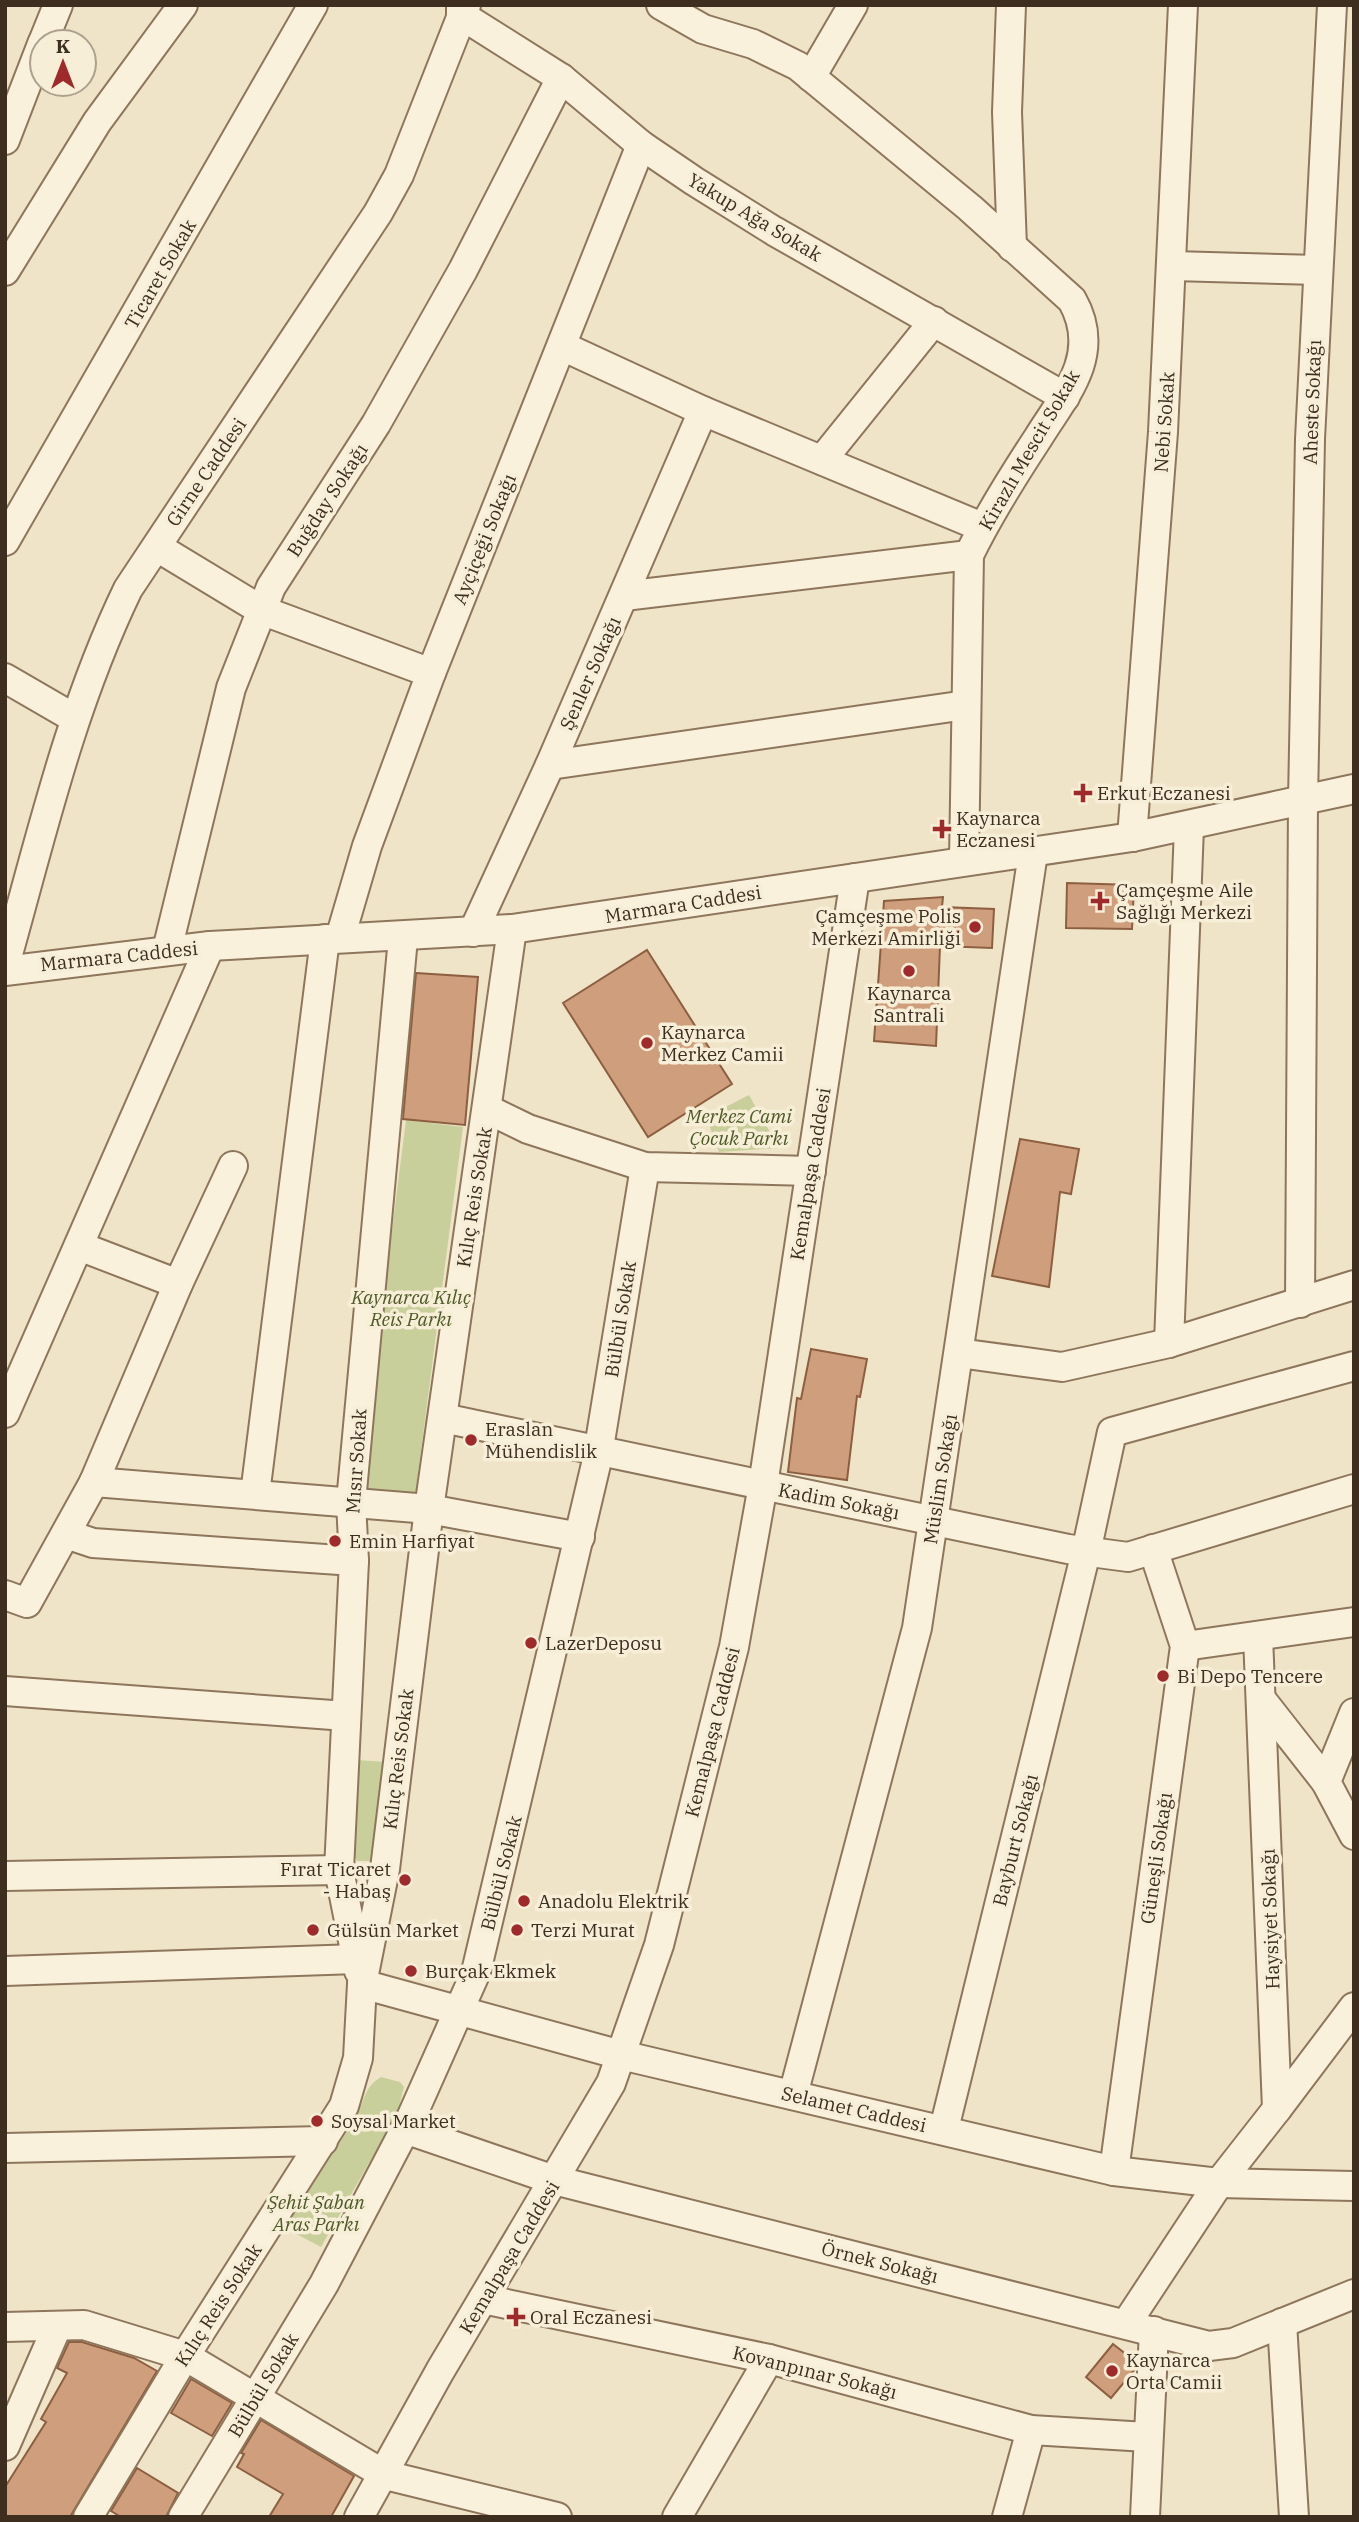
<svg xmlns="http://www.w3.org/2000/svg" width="1359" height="2522" viewBox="0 0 1359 2522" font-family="'IBM Plex Serif',serif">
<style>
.green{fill:#c9cf9b}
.building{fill:#cf9f7d;stroke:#8d5f41;stroke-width:2}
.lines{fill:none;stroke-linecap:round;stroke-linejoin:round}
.minor-casing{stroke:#8d765c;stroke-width:32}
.minor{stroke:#faf1dc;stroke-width:28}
.poi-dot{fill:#9e2a2b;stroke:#f7eed8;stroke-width:2.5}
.labels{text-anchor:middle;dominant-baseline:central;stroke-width:7;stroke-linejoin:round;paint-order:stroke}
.street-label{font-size:19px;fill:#3d2e20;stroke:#f7eed8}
.poi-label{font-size:19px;fill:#3d2e20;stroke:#f7eed8;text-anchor:start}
.park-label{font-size:19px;font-style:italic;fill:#4d5a26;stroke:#f7eed8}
</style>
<rect width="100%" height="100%" fill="#f0e4c8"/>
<g class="green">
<polygon points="749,1095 779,1148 719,1152 706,1117"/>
<polygon points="406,1120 463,1127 415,1497 359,1489"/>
<polygon points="356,1760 386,1762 377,1848 370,1861 357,1861 350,1847"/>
<path d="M381 2077 400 2082 404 2087 397 2114 321 2247 281 2226C306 2190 334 2154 356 2117 365 2100 364 2087 381 2077Z"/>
</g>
<g class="building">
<polygon points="1067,883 1134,885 1132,929 1066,928"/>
<polygon points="943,897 942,907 994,909 992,948 940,946 936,1046 874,1041 884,901"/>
<polygon points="647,950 732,1084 648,1137 563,1003"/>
<polygon points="416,973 478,977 465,1125 403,1119"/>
<polygon points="1020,1139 1079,1149 1071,1194 1060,1192 1049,1287 992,1276"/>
<polygon points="811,1349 867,1359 860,1397 857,1396 847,1480 788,1472 797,1398 801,1399"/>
<polygon points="69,2342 82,2342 134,2358 157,2371 70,2517 5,2517 5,2487 46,2422 41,2419 67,2373 57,2368"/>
<polygon points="1113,2344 1136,2362 1136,2368 1111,2398 1086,2377"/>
<polygon points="191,2379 232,2403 212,2436 171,2413"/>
<polygon points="261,2420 354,2476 331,2517 269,2517 283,2494 237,2467 244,2454 241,2453"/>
<polygon points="137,2468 178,2493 166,2517 121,2517 111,2511"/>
</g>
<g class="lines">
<g class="minor-casing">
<g id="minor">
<polyline points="461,5 461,15 561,78 641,145 694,181 774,231 1065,397"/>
<path d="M661 5 703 29 753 44 798 66 970 208 1072 300C1084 321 1087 343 1079 367 1070 393 1052 415 1038 438 1013 476 989 514 969 555L964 861"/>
<polyline points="1011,5 1007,112 1012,247"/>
<polyline points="43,42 58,5"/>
<polyline points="811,77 853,5"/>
<polyline points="5,140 42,44"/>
<polyline points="1173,266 1318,270"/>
<polyline points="5,271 97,122 183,5"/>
<polyline points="562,346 703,411 982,527"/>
<polyline points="822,460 934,321"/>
<polyline points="5,541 313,5"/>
<polyline points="157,547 261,610 431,673"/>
<polyline points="624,596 969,555"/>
<polyline points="5,678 74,718"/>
<polyline points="550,765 966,705"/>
<polyline points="1132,837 1163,432 1183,5"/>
<polyline points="473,932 550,765 703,411"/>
<polyline points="340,938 367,846 431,673 641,145"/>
<polyline points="167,950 231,688 271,587 376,424 463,270 561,78"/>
<path d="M5 965C41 837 70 709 128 589L378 213 399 175 466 5"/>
<polyline points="5,971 210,946 512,929 1132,837 1354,789"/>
<polyline points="487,1109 528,1129 645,1167 811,1171"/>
<polyline points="79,1246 178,1284"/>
<polyline points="1300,1303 1303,800 1310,439 1332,5"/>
<polyline points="1169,1343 1189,827"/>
<polyline points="959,1353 1062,1367 1169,1343 1354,1285"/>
<polyline points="5,1413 210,946"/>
<polyline points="443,1418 1068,1549 1128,1557 1354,1489"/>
<polyline points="94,1482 429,1509 580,1537"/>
<polyline points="255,1494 325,939"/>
<polyline points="66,1534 93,1543 354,1561"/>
<polyline points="5,1595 27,1603 94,1482 178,1284 233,1166"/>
<polyline points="1185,1646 1354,1622"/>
<polyline points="5,1691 346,1716"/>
<polyline points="1261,1699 1326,1782"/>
<polyline points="1354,1713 1326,1782 1354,1835"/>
<polyline points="5,1876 339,1870"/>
<polyline points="5,1971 357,1959"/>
<polyline points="359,1971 339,1870 354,1561 351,1502 403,938"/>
<polyline points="362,1984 621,2055 1114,2171 1219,2183 1354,2186"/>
<polyline points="793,2095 917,1628 1033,853"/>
<polyline points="1277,2109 1354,2007"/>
<polyline points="405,2129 554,2180 1209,2346 1233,2343 1354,2294"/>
<polyline points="944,2129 1086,1552 1112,1432 1354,1366"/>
<polyline points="5,2148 323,2141"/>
<polyline points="1114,2171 1185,1646 1153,1549"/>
<polyline points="483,2299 769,2359 1031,2430 1147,2437"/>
<polyline points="1282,2323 1294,2517"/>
<polyline points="1126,2324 1219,2183 1277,2109 1258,1636"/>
<polyline points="5,2327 84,2325 185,2356 385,2475 557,2517"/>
<polyline points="5,2446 57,2327"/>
<polyline points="88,2517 185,2356 344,2106 358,2058 362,1984 385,1869 429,1509 512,929"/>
<polyline points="183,2517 324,2284 411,2118 476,1972 597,1460 645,1167"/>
<polyline points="359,2517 440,2371 611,2083 659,1945 734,1647 763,1485 855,878"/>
<polyline points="677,2517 769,2359"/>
<polyline points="1007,2517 1031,2430"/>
<polyline points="1145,2517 1154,2331"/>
</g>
</g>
<use href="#minor" class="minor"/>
</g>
<g class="poi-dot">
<path d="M1079.5 782.5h7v7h7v7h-7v7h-7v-7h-7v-7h7z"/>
<path d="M938.5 818.5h7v7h7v7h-7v7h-7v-7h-7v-7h7z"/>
<path d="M1096.5 890.5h7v7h7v7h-7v7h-7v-7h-7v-7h7z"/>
<circle cx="975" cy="927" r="7"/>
<circle cx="909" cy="971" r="7"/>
<circle cx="647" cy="1043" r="7"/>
<circle cx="471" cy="1440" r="7"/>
<circle cx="335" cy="1541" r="7"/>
<circle cx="531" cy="1643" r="7"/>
<circle cx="1163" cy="1676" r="7"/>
<circle cx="405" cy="1880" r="7"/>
<circle cx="524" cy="1901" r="7"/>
<circle cx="313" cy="1930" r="7"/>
<circle cx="517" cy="1930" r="7"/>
<circle cx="411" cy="1971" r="7"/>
<circle cx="317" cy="2121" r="7"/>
<path d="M512.5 2306.5h7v7h7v7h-7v7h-7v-7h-7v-7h7z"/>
<circle cx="1112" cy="2371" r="7"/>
</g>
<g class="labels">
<g class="street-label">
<text transform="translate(755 217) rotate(31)">Yakup Ağa Sokak</text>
<text transform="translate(160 274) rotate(-60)">Ticaret Sokak</text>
<text transform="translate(1312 402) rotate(-88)">Aheste Sokağı</text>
<text transform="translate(1164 422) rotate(-86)">Nebi Sokak</text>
<text transform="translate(1029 450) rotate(-60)">Kirazlı Mescit Sokak</text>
<text transform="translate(206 472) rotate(-56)">Girne Caddesi</text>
<text transform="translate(327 500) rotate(-57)">Buğday Sokağı</text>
<text transform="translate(484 539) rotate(-68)">Ayçiçeği Sokağı</text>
<text transform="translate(590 673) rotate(-66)">Şenler Sokağı</text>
<text transform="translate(683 904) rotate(-9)">Marmara Caddesi</text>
<text transform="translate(119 956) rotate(-6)">Marmara Caddesi</text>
<text transform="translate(810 1174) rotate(-81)">Kemalpaşa Caddesi</text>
<text transform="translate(474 1197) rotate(-81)">Kılıç Reis Sokak</text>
<text transform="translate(620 1319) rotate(-81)">Bülbül Sokak</text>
<text transform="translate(356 1461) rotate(-86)">Mısır Sokak</text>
<text transform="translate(940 1479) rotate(-81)">Müslim Sokağı</text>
<text transform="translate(839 1501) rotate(11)">Kadim Sokağı</text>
<text transform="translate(712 1732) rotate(-76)">Kemalpaşa Caddesi</text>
<text transform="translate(398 1759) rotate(-83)">Kılıç Reis Sokak</text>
<text transform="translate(1015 1840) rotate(-76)">Bayburt Sokağı</text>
<text transform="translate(1156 1858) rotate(-82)">Güneşli Sokağı</text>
<text transform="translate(501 1873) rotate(-76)">Bülbül Sokak</text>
<text transform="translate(1270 1919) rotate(-92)">Haysiyet Sokağı</text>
<text transform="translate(854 2109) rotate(13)">Selamet Caddesi</text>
<text transform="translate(509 2257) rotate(-59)">Kemalpaşa Caddesi</text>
<text transform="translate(880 2262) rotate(14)">Örnek Sokağı</text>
<text transform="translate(218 2305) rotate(-57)">Kılıç Reis Sokak</text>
<text transform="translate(815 2372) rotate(14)">Kovanpınar Sokağı</text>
<text transform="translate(263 2385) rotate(-59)">Bülbül Sokak</text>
</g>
<g class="poi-label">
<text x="1097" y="793">Erkut Eczanesi</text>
<text x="956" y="818">Kaynarca<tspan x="956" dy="22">Eczanesi</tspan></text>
<text x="1116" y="890">Çamçeşme Aile<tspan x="1116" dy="22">Sağlığı Merkezi</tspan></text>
<text x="961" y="916" text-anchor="end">Çamçeşme Polis<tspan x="961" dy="22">Merkezi Amirliği</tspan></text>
<text x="909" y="993" text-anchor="middle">Kaynarca<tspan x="909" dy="22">Santrali</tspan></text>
<text x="661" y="1032">Kaynarca<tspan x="661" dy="22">Merkez Camii</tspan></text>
<text x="485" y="1429">Eraslan<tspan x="485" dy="22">Mühendislik</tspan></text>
<text x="349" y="1541">Emin Harfiyat</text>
<text x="545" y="1643">LazerDeposu</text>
<text x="1177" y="1676">Bi Depo Tencere</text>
<text x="391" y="1869" text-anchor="end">Fırat Ticaret<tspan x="391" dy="22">- Habaş</tspan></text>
<text x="538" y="1901">Anadolu Elektrik</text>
<text x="327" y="1930">Gülsün Market</text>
<text x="531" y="1930">Terzi Murat</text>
<text x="425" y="1971">Burçak Ekmek</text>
<text x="331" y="2121">Soysal Market</text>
<text x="530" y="2317">Oral Eczanesi</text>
<text x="1126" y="2360">Kaynarca<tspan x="1126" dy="22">Orta Camii</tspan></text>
</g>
<g class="park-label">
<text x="739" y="1116">Merkez Cami<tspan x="739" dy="22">Çocuk Parkı</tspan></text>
<text x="411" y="1297">Kaynarca Kılıç<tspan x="411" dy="22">Reis Parkı</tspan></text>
<text x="316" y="2202">Şehit Şaban<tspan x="316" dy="22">Aras Parkı</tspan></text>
</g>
</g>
<rect width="1359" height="2522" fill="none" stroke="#3d2e20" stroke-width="14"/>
<g transform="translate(63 63)"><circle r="33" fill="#f7eed8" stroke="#ada18e" stroke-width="2"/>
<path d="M0-5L12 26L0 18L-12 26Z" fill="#9e2a2b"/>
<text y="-10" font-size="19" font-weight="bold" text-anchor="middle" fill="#3d2e20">K</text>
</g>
</svg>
